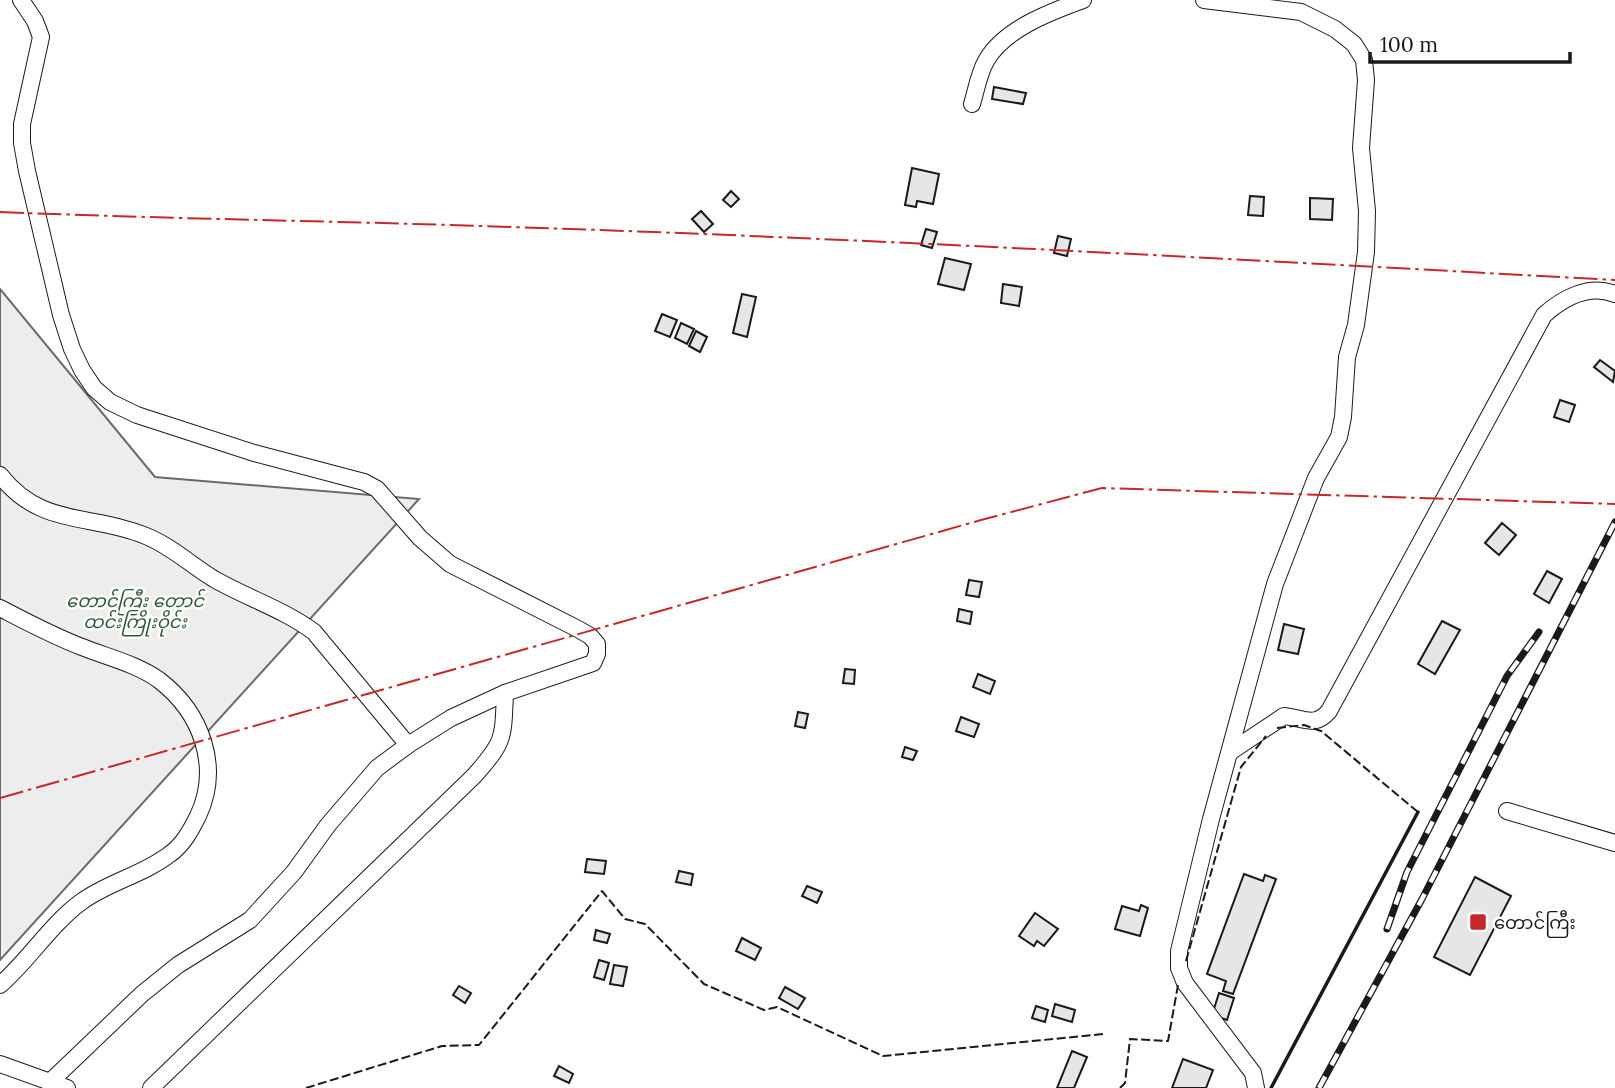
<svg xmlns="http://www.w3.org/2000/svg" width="1615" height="1088" viewBox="0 0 1615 1088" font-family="Lora,'Noto Sans Myanmar',serif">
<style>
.built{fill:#ededed;stroke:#6a6a6a;stroke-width:2}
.building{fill:#e6e6e6;stroke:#1a1a1a;stroke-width:2}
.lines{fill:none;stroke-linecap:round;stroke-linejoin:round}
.minor-casing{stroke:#1a1a1a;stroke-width:18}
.minor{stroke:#fff;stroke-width:16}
.rail-casing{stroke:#1a1a1a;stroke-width:7}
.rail{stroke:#fff;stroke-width:4.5;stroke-dasharray:13;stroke-linecap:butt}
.fence{stroke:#1a1a1a;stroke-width:2;stroke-dasharray:9 3.5;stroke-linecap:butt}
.wall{stroke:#1a1a1a;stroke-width:3.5}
.power{stroke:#c62828;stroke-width:2;stroke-dasharray:24 5 3.5 5;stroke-linecap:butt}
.poi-dot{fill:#c62828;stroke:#fff;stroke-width:2.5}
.labels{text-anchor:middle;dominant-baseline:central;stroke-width:5;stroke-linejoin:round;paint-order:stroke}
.park-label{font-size:18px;font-style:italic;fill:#2b5a34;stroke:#fff}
.poi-label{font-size:18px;fill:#1a1a1a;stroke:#fff;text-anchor:start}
</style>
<rect width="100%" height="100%" fill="#fff"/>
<polygon class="built" points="0,289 155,477 419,499 0,960"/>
<g class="building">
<polygon points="994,87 1026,93 1023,104 992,99"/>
<polygon points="912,168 939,174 933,204 917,201 916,207 905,205"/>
<polygon points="731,191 739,199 731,207 723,200"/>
<polygon points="1250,196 1264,197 1263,216 1248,215"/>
<polygon points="1310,198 1333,199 1332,220 1310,219"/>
<polygon points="701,211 713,224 704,232 692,219"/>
<polygon points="926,229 937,232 932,248 921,245"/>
<polygon points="1058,236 1071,239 1067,256 1054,253"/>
<polygon points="945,258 971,264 964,290 938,284"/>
<polygon points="1003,284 1022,287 1019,306 1001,303"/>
<polygon points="742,294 756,297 747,337 733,333"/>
<polygon points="662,314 677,320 670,337 655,331"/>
<polygon points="681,323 694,329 687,344 675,338"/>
<polygon points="696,331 707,337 700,352 689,346"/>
<polygon points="1600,360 1615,371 1613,382 1594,367"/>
<polygon points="1560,400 1575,405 1569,422 1554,417"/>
<polygon points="1502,523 1516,535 1499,555 1485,543"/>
<polygon points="1547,571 1562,579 1549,603 1534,594"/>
<polygon points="969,580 982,582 979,597 966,595"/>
<polygon points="959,609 972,612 970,624 957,621"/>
<polygon points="1442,621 1460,630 1435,674 1418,664"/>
<polygon points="1284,624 1304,629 1298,654 1278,650"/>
<polygon points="845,669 855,670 854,684 843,683"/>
<polygon points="978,674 995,681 990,694 973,687"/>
<polygon points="798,712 808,714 805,728 795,726"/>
<polygon points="961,717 979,724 974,737 956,731"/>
<polygon points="905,747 917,751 913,760 902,757"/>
<polygon points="587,859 606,861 604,874 585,872"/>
<polygon points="679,871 693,874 691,885 676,882"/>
<polygon points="1244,874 1263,881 1265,875 1276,879 1233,994 1223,991 1226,981 1207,974"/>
<polygon points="1475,877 1511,896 1470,975 1434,957"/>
<polygon points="807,886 822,892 817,903 802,896"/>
<polygon points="1141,905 1148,908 1140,936 1115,929 1122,906 1139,911"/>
<polygon points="1035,913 1058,929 1044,946 1037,941 1034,946 1019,936"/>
<polygon points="596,930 610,934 607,943 594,940"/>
<polygon points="742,938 761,948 755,960 736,951"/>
<polygon points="599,960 609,963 604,980 594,977"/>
<polygon points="614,965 627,967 623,986 610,984"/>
<polygon points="459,986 471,993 465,1003 453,995"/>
<polygon points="785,987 805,998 798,1009 779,998"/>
<polygon points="1219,993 1234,998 1227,1020 1212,1015"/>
<polygon points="1055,1004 1075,1010 1072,1022 1052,1016"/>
<polygon points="1036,1006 1048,1010 1045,1022 1032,1018"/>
<polygon points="1072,1051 1087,1057 1074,1088 1057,1088"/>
<polygon points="1183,1059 1213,1070 1206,1088 1172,1088"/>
<polygon points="559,1066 573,1074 569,1083 554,1076"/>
</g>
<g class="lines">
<g class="minor-casing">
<g id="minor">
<polyline points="21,0 35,21 41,37 22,124 22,143 27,171 61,315 72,349 82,370 94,388 110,402 137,415 254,453 364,482 377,489 420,538 450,564 578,629 590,636 597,644 597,654 593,663 505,693 451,718 408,745 377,768 328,825 294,872 250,920 178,965 142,994 50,1082"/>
<polyline points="1204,0 1301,12 1335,29 1354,44 1364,60 1366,80 1361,148 1367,211 1366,252 1356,325 1347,357 1343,417 1339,437 1316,478 1275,584 1211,819 1179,951 1179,968 1185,983 1253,1073 1256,1088"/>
<path d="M972 104C976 91 979 73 986 61 1004 29 1050 12 1083 0"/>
<path d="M0 475C41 528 91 513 146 536 171 546 191 565 214 579 247 598 283 609 314 632L408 745"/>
<path d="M0 608C27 622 53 636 82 647 107 657 137 664 159 680 202 713 221 767 198 816 191 830 183 845 170 854 143 875 108 882 81 902 50 925 29 960 0 985"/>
<path d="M1230 752 1284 716C1303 718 1315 728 1329 711L1544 315C1563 298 1589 284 1615 294"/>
<polyline points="1507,811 1615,843"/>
<polyline points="0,1064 67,1088"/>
<path d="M151 1088 474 776C505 741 503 739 505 693"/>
</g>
</g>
<use href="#minor" class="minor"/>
<g class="rail-casing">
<g id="rail">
<polyline points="1387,929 1407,872 1507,676 1539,632"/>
<polyline points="1319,1088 1422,899 1615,522"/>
</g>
</g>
<use href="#rail" class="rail"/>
<g class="fence">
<polyline points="1277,728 1304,725 1321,731 1418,812"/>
<polyline points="1186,961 1241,767 1266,736"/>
<polyline points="306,1088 442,1046 479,1045 602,891 625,919 645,924 704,984 764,1010 777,1007 883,1056 1103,1034"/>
<polyline points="1120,1088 1125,1083 1130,1039 1168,1041 1178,985"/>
</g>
<polyline class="wall" points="1271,1088 1418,812"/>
<g class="power">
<path d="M0 212C170 219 341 221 512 227 880 239 1247 260 1615 280"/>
<polyline points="0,798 981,520 1102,488 1615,504"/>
</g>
</g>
<rect class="poi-dot" x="1469" y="913" width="18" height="18" rx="3.5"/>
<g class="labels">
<g class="park-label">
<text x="135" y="600">တောင်ကြီး တောင်<tspan x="135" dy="21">ထင်းကြိုးဝိုင်း</tspan></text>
</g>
<g class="poi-label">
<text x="1494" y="922">တောင်ကြီး</text>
</g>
</g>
<path d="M1370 52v10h200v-10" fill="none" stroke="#1a1a1a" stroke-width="3.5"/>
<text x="1380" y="52" font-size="21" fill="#1a1a1a" stroke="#ffffff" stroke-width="5" paint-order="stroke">100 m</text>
</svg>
